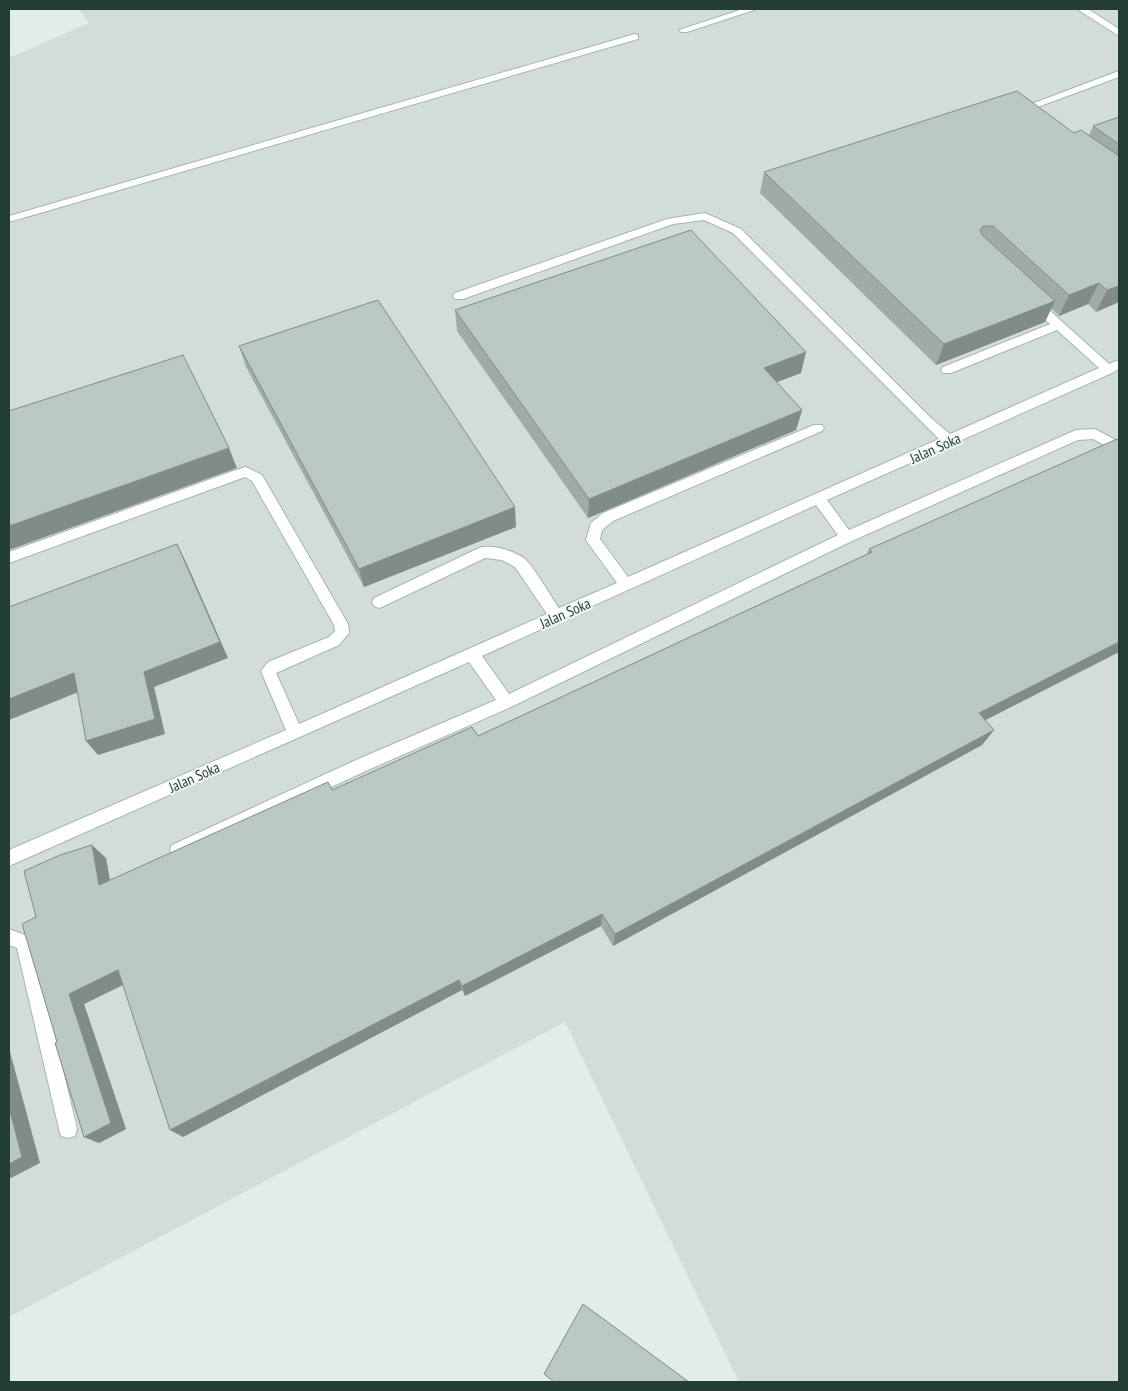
<svg xmlns="http://www.w3.org/2000/svg" width="1128" height="1391" viewBox="0 0 1128 1391" font-family="'PT Sans Narrow',sans-serif">
<style>
.built{fill:#d2ddd7}
.lines{fill:none;stroke-linecap:round;stroke-linejoin:round}
.minor-casing{stroke:#a6b5af;stroke-width:2}
.minor{fill:#fff;fill-rule:evenodd}
.wall{fill:#9faca6}
.shaded-wall{fill:#828c87}
.building{fill:#b9c8c1;stroke:#828c87}
.labels{text-anchor:middle;dominant-baseline:central;stroke-width:4;stroke-linejoin:round;paint-order:stroke}
.street-label{font-size:15px;fill:#233f35;stroke:#f4f9f6}
</style>
<rect width="100%" height="100%" fill="#e3ede8"/>
<polygon class="built" points="79,9 1119,9 1119,1382 739,1382 565,1022 9,1317 9,58 89,23"/>
<g class="lines">
<g class="minor-casing">
<g id="minor">
<polygon points="743,9 757,9 687,32 681,32 679,30"/>
<polygon points="1077,9 1088,9 1119,29 1119,36"/>
<polygon points="635,34 638,35 638,39 9,222 9,216"/>
<polygon points="1119,71 1119,77 1024,112 1020,113 1015,110"/>
<path d="M705 213 741 229 932 419 950 434 1099 368 1057 330 951 373H943L941 370 943 367 1050 324 1029 305 1027 302 1029 299H1037L1109 364 1119 360V369L1112 373 827 500 849 530 1076 430 1095 429 1119 442V453L1093 439 1078 440 852 541 511 707 368 770 178 858 172 855 170 850 172 845 356 760 496 700 469 662 9 866V850L286 730 261 671 268 662 329 637 335 631 334 625 252 481 245 477 9 563V552L233 471 246 467 262 475 348 624 349 633 339 645 276 673 299 724 547 614 515 567 502 560 485 558 384 606 379 608 374 606 372 602 374 598 479 548C492 544 515 551 525 559 534 567 551 597 559 608L617 583 586 540 591 523 603 513 814 425H822L824 428 822 431 613 521 602 530 600 539 628 577 939 439 733 233 704 220 673 224 463 299H455L453 296 455 293 667 219ZM816 505 838 535 509 694 482 656Z"/>
<polygon points="9,929 30,937 33,943 77,1129 75,1136 68,1138 61,1136 59,1129 17,948 9,945"/>
</g>
</g>
<use href="#minor" class="minor"/>
</g>
<g class="wall">
<polygon points="1119,117 1119,302 1096,312 1088,304 1059,316 1051,308 1045,322 936,365 760,193 764,172 1074,133 1089,135 1093,126"/>
<polygon points="455,310 801,373 776,382 802,410 796,430 588,518 457,331"/>
<polygon points="239,346 516,527 364,587 246,367"/>
<polygon points="1119,441 1119,652 985,720 994,730 982,745 613,946 601,926 465,996 462,990 183,1137 123,985 84,1004 126,1129 99,1143 84,1137 57,1042 36,917 106,858 110,881 332,790 478,736 867,554 869,549"/>
</g>
<g class="shaded-wall">
<polygon points="1099,283 1088,304 1059,316 1069,295"/>
<polygon points="1119,286 1119,302 1096,312 1107,290"/>
<polygon points="1055,301 1045,322 936,365 944,344"/>
<polygon points="806,352 801,373 759,389 764,368"/>
<polygon points="802,410 796,430 588,518 589,499"/>
<polygon points="229,448 237,468 9,550 9,526"/>
<polygon points="515,507 516,527 364,587 359,569"/>
<polygon points="177,544 186,562 228,658 154,687 165,734 98,755 86,741"/>
<polygon points="1119,642 1119,652 968,729 979,713"/>
<polygon points="74,673 86,689 9,720 9,699"/>
<polygon points="994,730 982,745 613,946 615,934"/>
<polygon points="92,845 106,858 113,898 99,885"/>
<polygon points="602,914 601,926 465,996 462,986"/>
<polygon points="118,970 131,981 84,1004 126,1129 99,1143 84,1137 69,994"/>
<polygon points="459,980 462,990 183,1137 170,1130"/>
<polygon points="9,1048 40,1163 9,1179"/>
</g>
<g class="building">
<polygon points="1017,91 1074,133 1081,130 1119,156 1119,286 1107,290 1099,283 1069,295 993,226 983,226 980,230 982,235 1055,301 944,344 764,172"/>
<polygon points="1119,117 1119,144 1093,126"/>
<polygon points="691,230 806,352 764,368 802,410 589,499 455,310"/>
<polygon points="378,300 515,507 359,569 239,346"/>
<polygon points="183,355 229,448 9,526 9,411"/>
<polygon points="1117,439 1119,441 1119,642 979,713 994,730 615,934 602,914 462,986 459,980 170,1130 118,970 69,994 111,1123 84,1137 55,1043 57,1042 22,924 36,917 24,871 60,855 92,845 99,885 328,782 332,790 472,727 478,736 872,552 869,549"/>
<polygon points="177,544 220,642 144,672 155,719 86,741 74,673 9,699 9,607"/>
<polygon points="9,1107 22,1157 9,1164"/>
<polygon points="583,1304 689,1382 554,1382 544,1374"/>
</g>
<g class="labels">
<g class="street-label">
<text transform="translate(935 448) rotate(-24)">Jalan Soka</text>
<text transform="translate(565 613) rotate(-24)">Jalan Soka</text>
<text transform="translate(194 777) rotate(-24)">Jalan Soka</text>
</g>
</g>
<rect width="1128" height="1391" fill="none" stroke="#233f35" stroke-width="20"/>
</svg>
